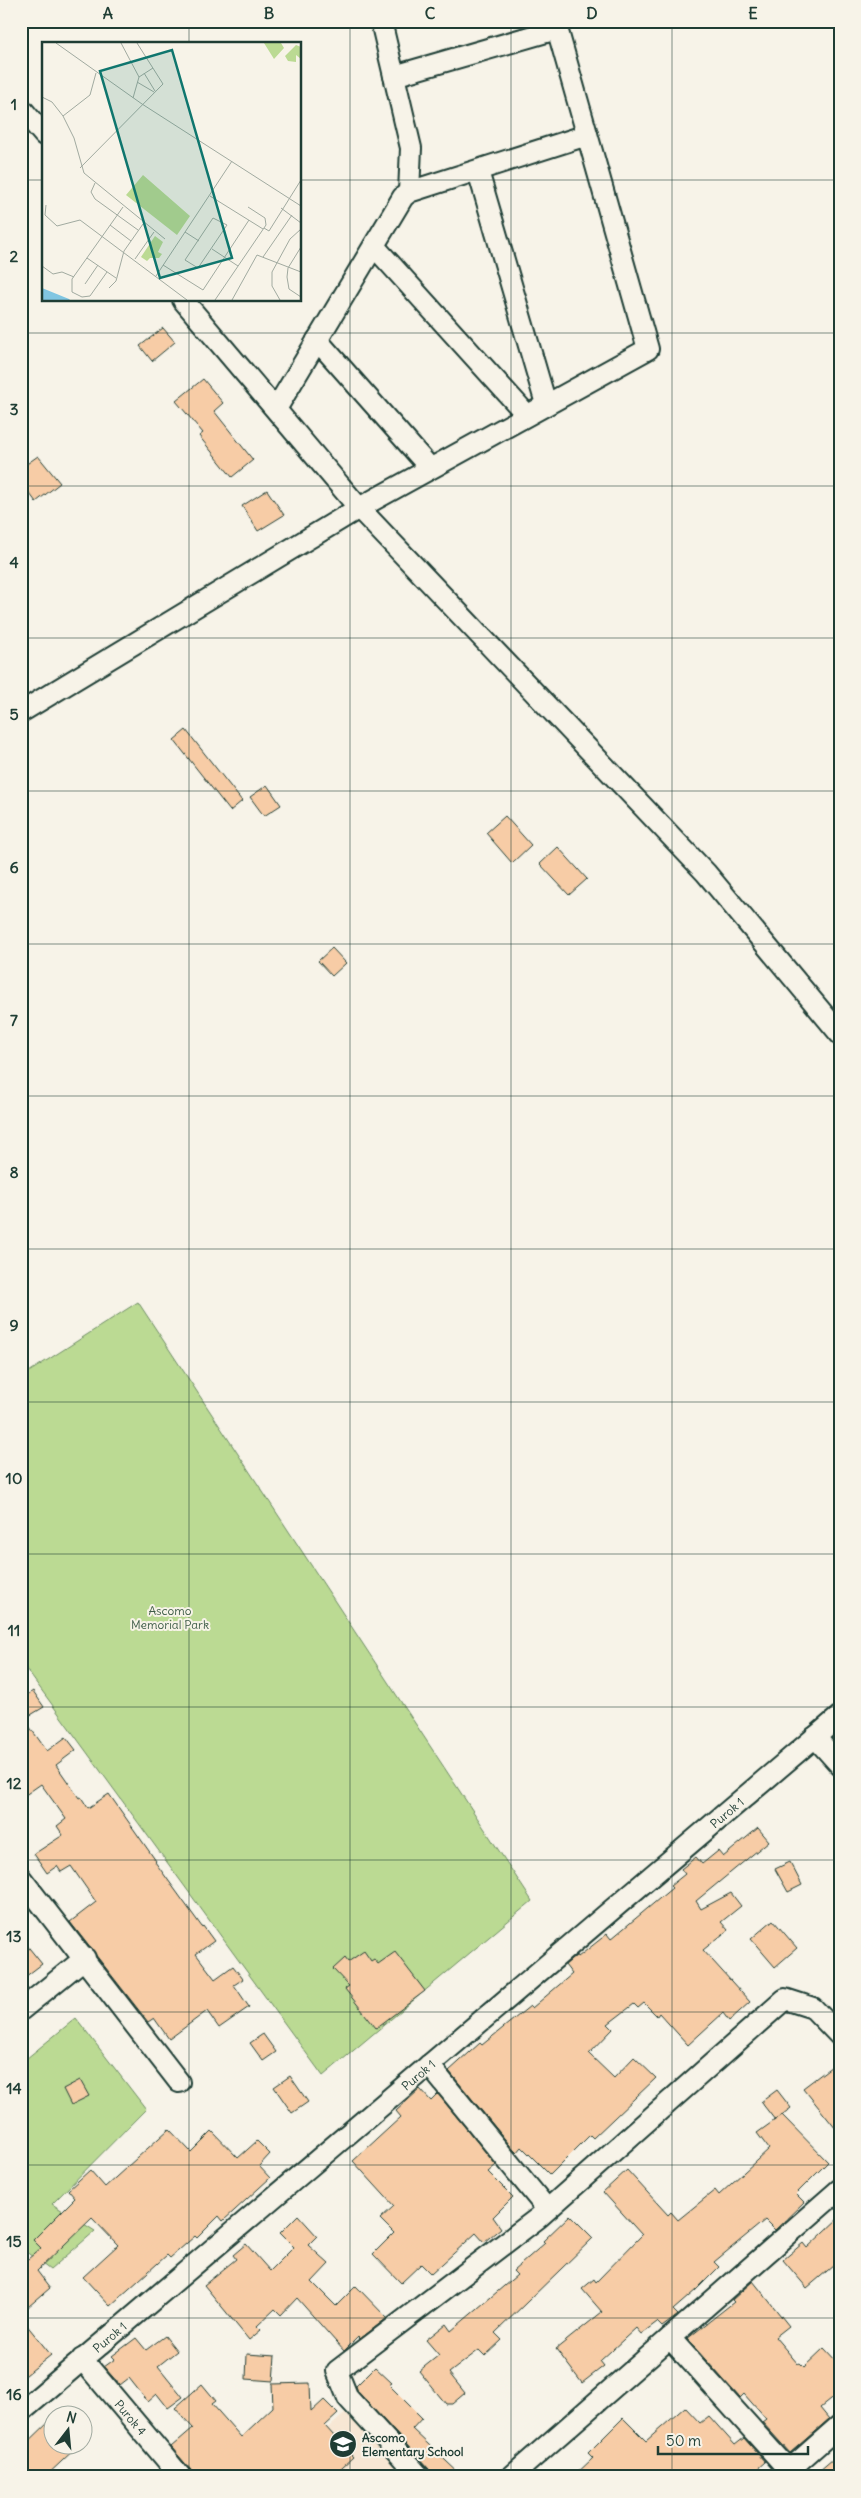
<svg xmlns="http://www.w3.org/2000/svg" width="861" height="2498" viewBox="0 0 861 2498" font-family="Delius,sans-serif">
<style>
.built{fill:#f7e7d4}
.green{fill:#bbda93;stroke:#6d8c64}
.building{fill:#f7cca6;stroke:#1f3d34}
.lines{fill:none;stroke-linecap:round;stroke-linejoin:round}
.minor-casing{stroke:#1f3d34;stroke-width:24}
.minor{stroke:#f7f3e8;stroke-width:20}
.grid{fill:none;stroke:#1f3d34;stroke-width:1;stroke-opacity:0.55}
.labels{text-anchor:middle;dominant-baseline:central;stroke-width:4;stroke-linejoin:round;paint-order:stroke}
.park-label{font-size:12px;fill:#3e5c47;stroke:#f7f3e8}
.street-label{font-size:12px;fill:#1f3d34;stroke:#f7f3e8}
.poi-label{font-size:12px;font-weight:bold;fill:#1f3d34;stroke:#f7f3e8;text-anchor:start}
.inset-road{fill:none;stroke:#a1aaa0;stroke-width:1}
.view{fill:#0f766e;fill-opacity:0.15;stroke:#0f766e;stroke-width:2.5}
.inset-edge{fill:none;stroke:#1f3d34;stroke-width:2.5}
.neatline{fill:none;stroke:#1f3d34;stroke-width:2}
.grid-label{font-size:16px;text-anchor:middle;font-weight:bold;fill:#1f3d34}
</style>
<rect width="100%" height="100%" fill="#f7f3e8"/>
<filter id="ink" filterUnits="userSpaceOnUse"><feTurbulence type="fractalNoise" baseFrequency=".02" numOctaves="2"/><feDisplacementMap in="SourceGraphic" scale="10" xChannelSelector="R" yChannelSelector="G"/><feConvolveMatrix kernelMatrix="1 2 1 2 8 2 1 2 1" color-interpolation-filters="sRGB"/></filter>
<g filter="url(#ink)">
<polygon class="built" points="348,2411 406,2477 272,2477"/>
<g class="green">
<polygon points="138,1302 532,1901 323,2076 21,1662 21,1377"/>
<polygon points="76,2018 146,2109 52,2204 95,2231 50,2270 21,2248 21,2063"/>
</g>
<g class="building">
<polygon points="163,328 175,342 152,361 140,346"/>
<polygon points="203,379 223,403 214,411 253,460 232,477 199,436 203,433 176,401"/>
<polygon points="38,456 60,483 36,502 21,482 21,468"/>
<polygon points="267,490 284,515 258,531 242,506"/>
<polygon points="186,730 242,801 230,811 174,740"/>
<polygon points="267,785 281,805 264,816 250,797"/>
<polygon points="505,816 531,845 512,863 486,833"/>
<polygon points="558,847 587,879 569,895 540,864"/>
<polygon points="332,948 346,963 332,976 318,961"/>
<polygon points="33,1691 44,1707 24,1719 47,1751 66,1737 76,1750 56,1765 79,1798 81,1797 88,1808 109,1794 156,1861 155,1862 202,1927 203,1926 214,1941 196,1954 215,1979 233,1966 243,1979 234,1985 249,2007 219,2028 207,2011 169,2039 154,2018 148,2022 70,1922 96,1902 71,1866 61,1872 57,1866 47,1873 34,1854 63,1835 57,1826 66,1819 41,1784 21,1798 21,1699"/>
<polygon points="758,1828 769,1841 696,1901 701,1909 731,1893 741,1906 721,1922 728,1930 703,1950 750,2002 729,2021 723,2013 688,2045 659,2013 657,2016 644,2003 638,2008 634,2004 608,2024 613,2029 589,2054 614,2078 634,2057 656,2078 593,2138 590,2135 550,2175 522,2147 517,2153 513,2149 449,2071 480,2043 482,2045 530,2006 532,2008 572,1974 565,1965 577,1955 578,1957 607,1934 611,1939 672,1888 670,1886 685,1874 681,1869 696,1857 702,1864 718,1851 723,1857"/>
<polygon points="790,1862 802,1885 788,1892 775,1869"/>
<polygon points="773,1920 797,1948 775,1967 751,1939"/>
<polygon points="21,1938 42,1964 21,1980"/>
<polygon points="364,1951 371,1961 374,1959 378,1964 395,1952 425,1991 376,2028 345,1989 349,1986 333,1969 345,1958 348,1962"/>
<polygon points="263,2034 276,2052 263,2061 250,2043"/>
<polygon points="840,2060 840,2134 803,2088"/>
<polygon points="290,2076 308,2102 292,2113 274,2087"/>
<polygon points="80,2080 89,2096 71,2105 63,2089"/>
<polygon points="420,2089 431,2101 438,2094 496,2165 488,2172 513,2197 493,2217 501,2228 484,2242 476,2233 431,2274 421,2264 401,2283 373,2254 394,2233 380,2219 394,2206 353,2161 401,2117 396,2111"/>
<polygon points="777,2090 791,2108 775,2120 761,2102"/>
<polygon points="782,2115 828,2162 796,2194 804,2202 775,2230 765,2220 714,2262 719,2267 696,2290 673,2310 678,2315 662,2327 657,2322 641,2334 636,2328 600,2361 604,2366 582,2383 556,2349 602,2312 582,2289 594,2279 596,2282 642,2235 603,2192 627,2170 668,2215 671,2212 678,2220 715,2190 719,2195 769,2149 757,2133"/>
<polygon points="169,2129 191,2152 212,2131 238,2158 257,2141 270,2154 259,2166 270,2178 223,2221 219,2216 197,2238 195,2236 170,2258 167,2255 110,2306 83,2277 118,2245 92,2218 37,2271 50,2288 21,2313 21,2252 28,2259 41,2248 33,2240 75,2198 68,2190 90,2170 105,2187"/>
<polygon points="298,2215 317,2236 308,2245 329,2264 312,2282 336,2306 356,2286 387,2318 360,2339 358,2337 344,2351 297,2298 281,2315 275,2309 257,2326 261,2330 249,2340 204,2285 236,2259 233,2255 246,2244 270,2271 294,2247 280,2233"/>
<polygon points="570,2215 593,2238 495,2333 502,2340 485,2356 479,2350 449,2373 465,2393 452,2404 446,2404 419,2371 439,2355 426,2340 446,2324 451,2331 517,2275 513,2271 545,2243 543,2241"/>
<polygon points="840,2217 840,2260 807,2288 783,2260 803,2243 807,2248"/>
<polygon points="753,2281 789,2326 775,2337 798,2364 800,2363 804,2367 824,2348 840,2365 840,2392 820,2408 829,2419 790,2453 762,2422 766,2419 744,2394 740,2398 687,2339 734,2302 732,2300"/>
<polygon points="21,2318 51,2355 21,2379"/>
<polygon points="165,2336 177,2351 158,2366 183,2397 168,2408 157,2394 148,2402 129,2378 120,2385 104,2367 115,2359 112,2356 136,2338 146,2350"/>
<polygon points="247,2354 275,2356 273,2381 246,2379"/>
<polygon points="375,2367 392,2383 389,2385 422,2418 412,2429 463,2477 432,2477 429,2469 358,2392 356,2386"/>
<polygon points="310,2383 311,2412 324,2400 338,2414 325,2426 353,2457 331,2477 197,2477 171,2447 193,2428 175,2408 202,2384 216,2401 212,2404 241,2437 273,2407 272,2384"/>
<polygon points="685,2407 700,2423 709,2416 735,2445 744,2438 765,2462 748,2477 573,2477 593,2458 588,2453 623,2418 646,2441"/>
<polygon points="52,2419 52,2446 78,2446 45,2477 31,2477 21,2466 21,2449"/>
<polygon points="840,2453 840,2477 812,2477"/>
</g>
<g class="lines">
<g class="minor-casing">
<g id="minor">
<polyline points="381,21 411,148 409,192"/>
<polyline points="394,76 557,29"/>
<polyline points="21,108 44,135"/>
<polyline points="478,171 546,404"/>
<polyline points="374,246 527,415"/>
<polyline points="183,300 359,508 706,873 840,1034"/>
<polyline points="317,340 430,468"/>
<polyline points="276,409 403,197 409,192 587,135"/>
<polyline points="21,712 359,508 648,349 555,21"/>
<polyline points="815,1737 840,1765"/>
<polyline points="21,1878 179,2082"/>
<polyline points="21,2010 85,1958"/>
<polyline points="429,2065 547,2209"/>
<polyline points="670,2338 795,2477"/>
<path id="s1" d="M82 2359 181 2477"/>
<path id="s2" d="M21 2412 840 1716"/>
<polyline points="420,2477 348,2398 337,2371 538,2218 785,1999 813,2008 840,2036"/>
<polyline points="511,2477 840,2189"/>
<polyline points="781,2477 840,2425"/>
</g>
</g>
<use href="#minor" class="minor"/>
</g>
</g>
<path class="grid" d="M189 21V44M350 21V2477M511 21V2477M672 21V2477M21 180H44M300 180H840M189 300V2477M21 333H840M21 486H840M21 638H840M21 791H840M21 944H840M21 1096H840M21 1249H840M21 1402H840M21 1554H840M21 1707H840M21 1860H840M21 2012H840M21 2165H840M21 2318H840"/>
<defs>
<g id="school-disc" transform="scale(1.4375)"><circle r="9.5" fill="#1f3d34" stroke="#f7f3e8"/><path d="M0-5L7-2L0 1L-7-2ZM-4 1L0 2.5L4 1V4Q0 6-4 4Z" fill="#fff"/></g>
</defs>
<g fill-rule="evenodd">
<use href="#school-disc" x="343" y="2444"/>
</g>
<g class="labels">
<g class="park-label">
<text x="170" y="1610">Ascomo<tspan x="170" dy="14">Memorial Park</tspan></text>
</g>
<g class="street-label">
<text stroke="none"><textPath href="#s2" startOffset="926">Purok 1</textPath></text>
<text stroke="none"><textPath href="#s2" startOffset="521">Purok 1</textPath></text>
<text stroke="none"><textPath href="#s2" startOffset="116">Purok 1</textPath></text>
<text stroke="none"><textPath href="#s1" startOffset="76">Purok 4</textPath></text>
</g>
<g class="poi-label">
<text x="362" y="2437">Ascomo<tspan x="362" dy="14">Elementary School</tspan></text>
</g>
</g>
<g transform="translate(42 42)">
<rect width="259" height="259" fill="#f7f3e8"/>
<path d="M222 1H239L242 6 232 17ZM254 3 259 5V17L254 13V20L246 19 243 14ZM101 133 148 174 135 193 84 153ZM113 194 121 200 116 210 120 212 117 216H108L105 219 99 215Z" fill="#bbda93"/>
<path d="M0 246 27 257 28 258H0Z" fill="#81c6e2"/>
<path class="inset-road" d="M14 1 100 62 259 164M79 1 97 35M102 31 113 49M95 40 112 50M0 55 10 60 21 74 32 96 42 131 123 197M91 56 97 35 111 26M21 74 48 53 54 31M38 126 121 42 95 1M53 141 49 150 53 157 96 188M168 154 221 187M4 163 3 173 15 184 38 178 145 258M239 166 259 181M171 176 185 183 156 226 143 218ZM68 183 89 199M222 186 227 189 259 138M143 190 157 199M259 205 246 226 245 235 247 247 259 255M170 207 196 224M221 215 250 173M45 216 74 236M93 217 112 190M121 223 161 248 207 178M0 224 11 232 20 230 32 235M65 230 48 254 40 255 30 250V237L81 165M114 234 190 119M43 242 56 223M67 246 74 239 82 209 101 182M173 258 224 183 223 176 206 165M190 258 215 213 259 230M238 258 230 244V230L248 197 259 187"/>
<path class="view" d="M130 8 190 216 118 236 58 29Z"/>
<rect width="259" height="259" class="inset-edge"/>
</g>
<rect width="861" height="2498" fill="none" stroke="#f7f3e8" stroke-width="55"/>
<g transform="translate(68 2430) rotate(16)"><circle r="24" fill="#f7f3e8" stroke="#a1aaa0"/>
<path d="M0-4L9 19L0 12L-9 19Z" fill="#1f3d34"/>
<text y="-8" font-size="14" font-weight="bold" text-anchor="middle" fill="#1f3d34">N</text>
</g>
<path d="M658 2446v8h150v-8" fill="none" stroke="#1f3d34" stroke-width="2.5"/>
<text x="666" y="2446" font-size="15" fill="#1f3d34" stroke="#f7f3e8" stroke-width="4" paint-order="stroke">50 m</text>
<rect x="28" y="28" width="806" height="2442" class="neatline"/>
<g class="grid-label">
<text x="108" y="19">A</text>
<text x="269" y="19">B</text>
<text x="430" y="19">C</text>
<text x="592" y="19">D</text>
<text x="753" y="19">E</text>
<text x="14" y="110">1</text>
<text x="14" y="262">2</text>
<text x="14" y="415">3</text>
<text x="14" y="568">4</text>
<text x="14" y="720">5</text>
<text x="14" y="873">6</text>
<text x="14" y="1026">7</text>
<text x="14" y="1178">8</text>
<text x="14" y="1331">9</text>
<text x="14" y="1484">10</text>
<text x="14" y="1636">11</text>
<text x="14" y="1789">12</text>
<text x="14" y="1942">13</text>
<text x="14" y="2094">14</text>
<text x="14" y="2247">15</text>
<text x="14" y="2400">16</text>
</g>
</svg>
